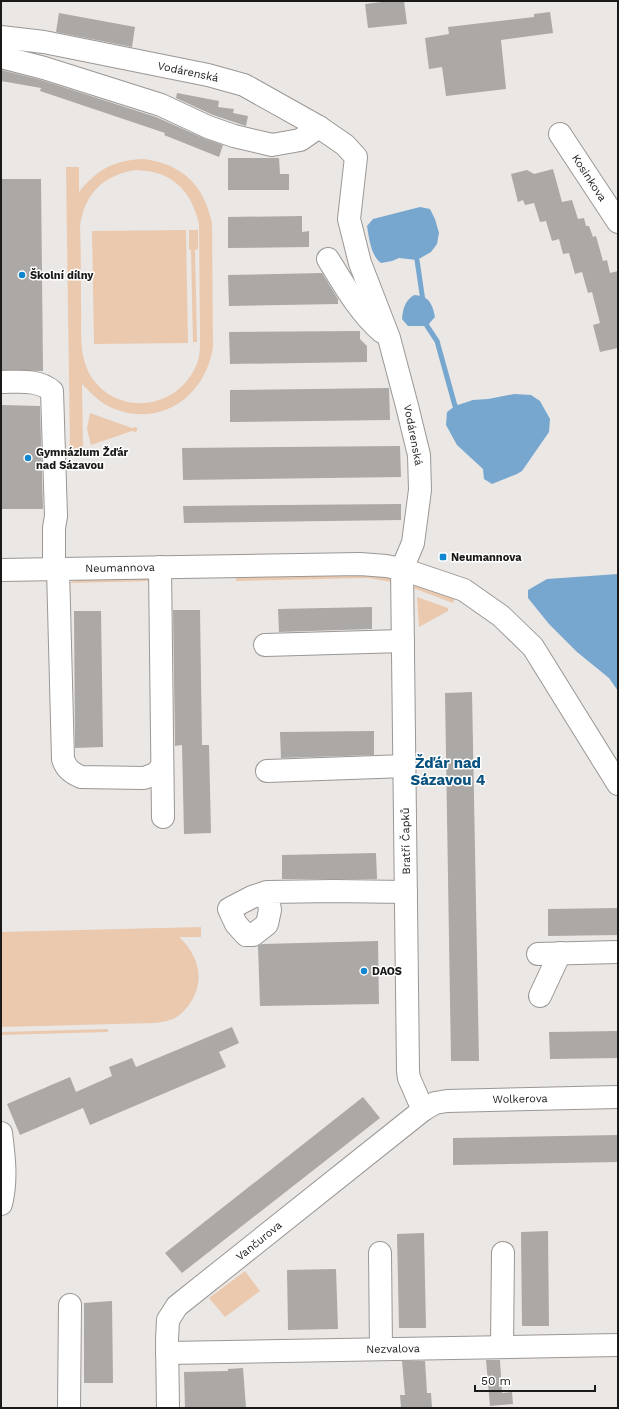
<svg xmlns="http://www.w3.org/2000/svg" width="619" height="1409" viewBox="0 0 619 1409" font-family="'Work Sans',sans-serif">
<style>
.green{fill:#eac9af;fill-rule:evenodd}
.water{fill:#77a7cf}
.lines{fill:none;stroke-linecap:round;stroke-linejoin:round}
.stream{stroke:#77a7cf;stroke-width:5}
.building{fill:#aba8a6}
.minor-casing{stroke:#9a9795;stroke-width:24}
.minor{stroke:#fff;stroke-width:22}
.poi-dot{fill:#1286ce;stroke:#fff;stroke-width:1.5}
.labels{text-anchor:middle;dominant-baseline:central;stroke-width:3;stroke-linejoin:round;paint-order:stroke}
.street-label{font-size:11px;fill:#1b1a19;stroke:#fff}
.poi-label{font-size:11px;font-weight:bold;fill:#1b1a19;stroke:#fff;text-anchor:start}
.district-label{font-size:15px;font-weight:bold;fill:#09517f;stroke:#fff}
</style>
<rect width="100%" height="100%" fill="#eae7e5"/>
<g class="green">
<path d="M144 159C182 164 204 185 212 223L213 347C205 399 157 430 108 406 97 400 90 392 82 384L83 450H70L66 167H79V192C98 169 114 160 144 159ZM136 170C172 171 191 190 199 224L200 338C200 349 200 359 195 368 174 412 113 416 89 373 78 352 82 326 81 304 81 278 81 253 80 227 84 194 103 175 136 170Z"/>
<polygon points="186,230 188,343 94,344 92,231"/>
<polygon points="189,230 198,230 198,249 195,250 197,342 193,342 191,250 189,249"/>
<polygon points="90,413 132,428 136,427 137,428 137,431 135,432 132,431 91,445 87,429"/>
<polygon points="367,573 387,576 392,582 368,578 236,581 236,576"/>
<polygon points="145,576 154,581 70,583 76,579"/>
<polygon points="416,584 455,598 453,603 413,588"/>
<polygon points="417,597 448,608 448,611 419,627"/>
<path d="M201 927V937H179C199 955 206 982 189 1005 184 1011 178 1018 170 1020 165 1022 159 1022 154 1023L1 1027V932Z"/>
<polygon points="108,1029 108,1032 1,1035 1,1032"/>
<polygon points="245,1271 260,1291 225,1317 209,1298"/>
</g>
<g class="water">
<path d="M420 207 430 209 435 219 439 233 437 244 431 252 417 260 399 258 392 261 381 263C371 256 369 238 367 226L373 219Z"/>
<path d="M414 295C429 296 432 303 435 317L427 326H408L402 319C403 308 405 301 414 295Z"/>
<polygon points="514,394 531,395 540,401 550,419 549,432 522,471 517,474 492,484 484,479 483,469 457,445 446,425 447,412 455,406 473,400 488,399"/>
<polygon points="618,574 618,691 609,678 577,652 549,624 528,598 528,590 547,579"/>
</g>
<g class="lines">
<g class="stream">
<polyline points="417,260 423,301"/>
<polyline points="426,320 427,326 437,341 455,406 461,409"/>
</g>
</g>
<g class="building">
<polygon points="390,1 404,1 407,24 368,28 365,4"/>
<polygon points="550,12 553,33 501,40 506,89 446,96 442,67 429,69 425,38 449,34 448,27 534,17 534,14"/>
<polygon points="59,13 135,27 132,47 56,32"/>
<polygon points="1,70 41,80 156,117 203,138 223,145 219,157 164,135 165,133 55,96 40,91 41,88 1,81"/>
<polygon points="177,93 219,101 218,107 234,109 233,113 248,116 246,126 213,115 176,98"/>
<polygon points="228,158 279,158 280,174 289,174 289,190 228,190"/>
<polygon points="553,169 562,202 572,200 578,219 584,218 586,226 589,226 593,237 596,236 603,261 607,260 610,273 618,271 618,348 600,352 593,325 600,323 592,292 588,293 582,272 575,274 569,253 563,254 559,239 552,241 546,221 540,222 534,203 525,205 523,200 518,202 511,174 527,170 534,174"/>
<polygon points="1,179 41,179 43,371 1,370"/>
<polygon points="302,216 302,232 309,231 309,247 228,248 228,217"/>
<polygon points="322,273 338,299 338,304 229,306 228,275"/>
<polygon points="360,331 360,339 367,346 367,362 230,364 229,332"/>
<polygon points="389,388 390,420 230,422 230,390"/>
<polygon points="1,405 40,406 43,509 1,509"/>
<polygon points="400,446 401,477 183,480 182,448"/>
<polygon points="401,504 401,520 184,523 183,506"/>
<polygon points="372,607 372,629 279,632 278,609"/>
<polygon points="173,610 200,610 202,745 209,745 211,833 184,834 182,745 175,746"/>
<polygon points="74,611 101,611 103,747 75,748"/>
<polygon points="472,692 479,1061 451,1061 445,693"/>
<polygon points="374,731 374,755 281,758 280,732"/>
<polygon points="376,853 377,879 282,879 282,855"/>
<polygon points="618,908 618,935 548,936 548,909"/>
<polygon points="378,941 379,1004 260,1006 258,946 262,944"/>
<polygon points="232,1027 239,1043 219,1052 226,1067 90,1125 83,1108 20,1135 7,1104 70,1077 76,1092 112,1076 109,1067 132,1058 136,1067"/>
<polygon points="618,1031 618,1058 550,1059 549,1032"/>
<polygon points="363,1097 380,1118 182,1273 165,1253"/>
<polygon points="618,1135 618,1162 453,1165 453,1138"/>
<polygon points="548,1231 549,1326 522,1326 521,1232"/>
<polygon points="424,1233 426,1328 399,1328 397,1234"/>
<polygon points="336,1269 338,1329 288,1330 287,1270"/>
<polygon points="112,1301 113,1383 84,1383 84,1303"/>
<polygon points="486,1360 500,1360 502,1393 512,1392 513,1404 490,1406"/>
<polygon points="402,1361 425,1361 427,1393 431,1393 432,1408 401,1408 400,1395 405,1395"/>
<polygon points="243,1368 246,1408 185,1408 184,1372 228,1371 228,1369"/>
</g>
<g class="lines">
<g class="minor-casing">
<g id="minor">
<polyline points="1,37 44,42 208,75 244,85 319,127 345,145 356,157 349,219 360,263 389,338 407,406 419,455 420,490 413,543 402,569 408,1071 409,1078 423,1110"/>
<polyline points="1,57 44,68 161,105 208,127 234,136 272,145 300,140 319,127"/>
<polyline points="560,134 618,222"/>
<path d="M328 259C344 285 359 312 382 332"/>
<path d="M1 382C18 382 38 379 52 391L56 516 54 528V569"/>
<polyline points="160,567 163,817"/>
<path d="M58 569 63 759C66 769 72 773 81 777L144 778 155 774 162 767"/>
<polyline points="1,570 360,564 386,566 402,569 464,590 501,616 533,647 618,784"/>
<polyline points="265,645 403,641"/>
<polyline points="267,771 405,766"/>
<polyline points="267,892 270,910 267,924 253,935 246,935 236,924 229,909 252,897 267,892 334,891 406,892"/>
<polyline points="538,954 618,952"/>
<polyline points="540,996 560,953"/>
<path d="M1 1133C4 1157 7 1180 1 1204"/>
<polyline points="380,1253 381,1349"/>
<polyline points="502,1347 503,1253"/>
<polyline points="167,1353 618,1345"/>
<polyline points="69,1408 70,1305"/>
<polyline points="168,1408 167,1340 168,1320 177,1306 423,1110 435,1103 447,1101 618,1097"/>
</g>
</g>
<use href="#minor" class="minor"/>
</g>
<g class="poi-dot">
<circle cx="22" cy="275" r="4"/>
<circle cx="28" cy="458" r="4"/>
<rect x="439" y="553" width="8" height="8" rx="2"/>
<circle cx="364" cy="971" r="4"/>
</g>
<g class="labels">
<g class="street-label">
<text transform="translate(188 72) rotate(12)">Vodárenská</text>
<text transform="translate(589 178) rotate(57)">Kosinkova</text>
<text transform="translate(413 435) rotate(79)">Vodárenská</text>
<text transform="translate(120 568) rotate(-1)">Neumannova</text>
<text transform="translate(406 841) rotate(-91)">Bratří Čapků</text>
<text transform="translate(520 1099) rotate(-1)">Wolkerova</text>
<text transform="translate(259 1241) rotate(-39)">Vančurova</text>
<text transform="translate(393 1349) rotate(-1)">Nezvalova</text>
</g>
<g class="poi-label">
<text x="30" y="275">Školní dílny</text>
<text x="36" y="452">Gymnázium Žďár<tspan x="36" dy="13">nad Sázavou</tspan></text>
<text x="451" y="557">Neumannova</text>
<text x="372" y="971">DAOS</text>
</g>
<g class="district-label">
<text x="448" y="763">Žďár nad<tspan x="448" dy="17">Sázavou 4</tspan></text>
</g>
</g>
<rect width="619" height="1409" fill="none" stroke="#1b1a19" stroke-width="4"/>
<path d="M475 1385v6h120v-6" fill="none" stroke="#1b1a19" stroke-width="2"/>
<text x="481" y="1385" font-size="12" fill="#1b1a19" stroke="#ffffff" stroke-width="3" paint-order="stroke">50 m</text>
</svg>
